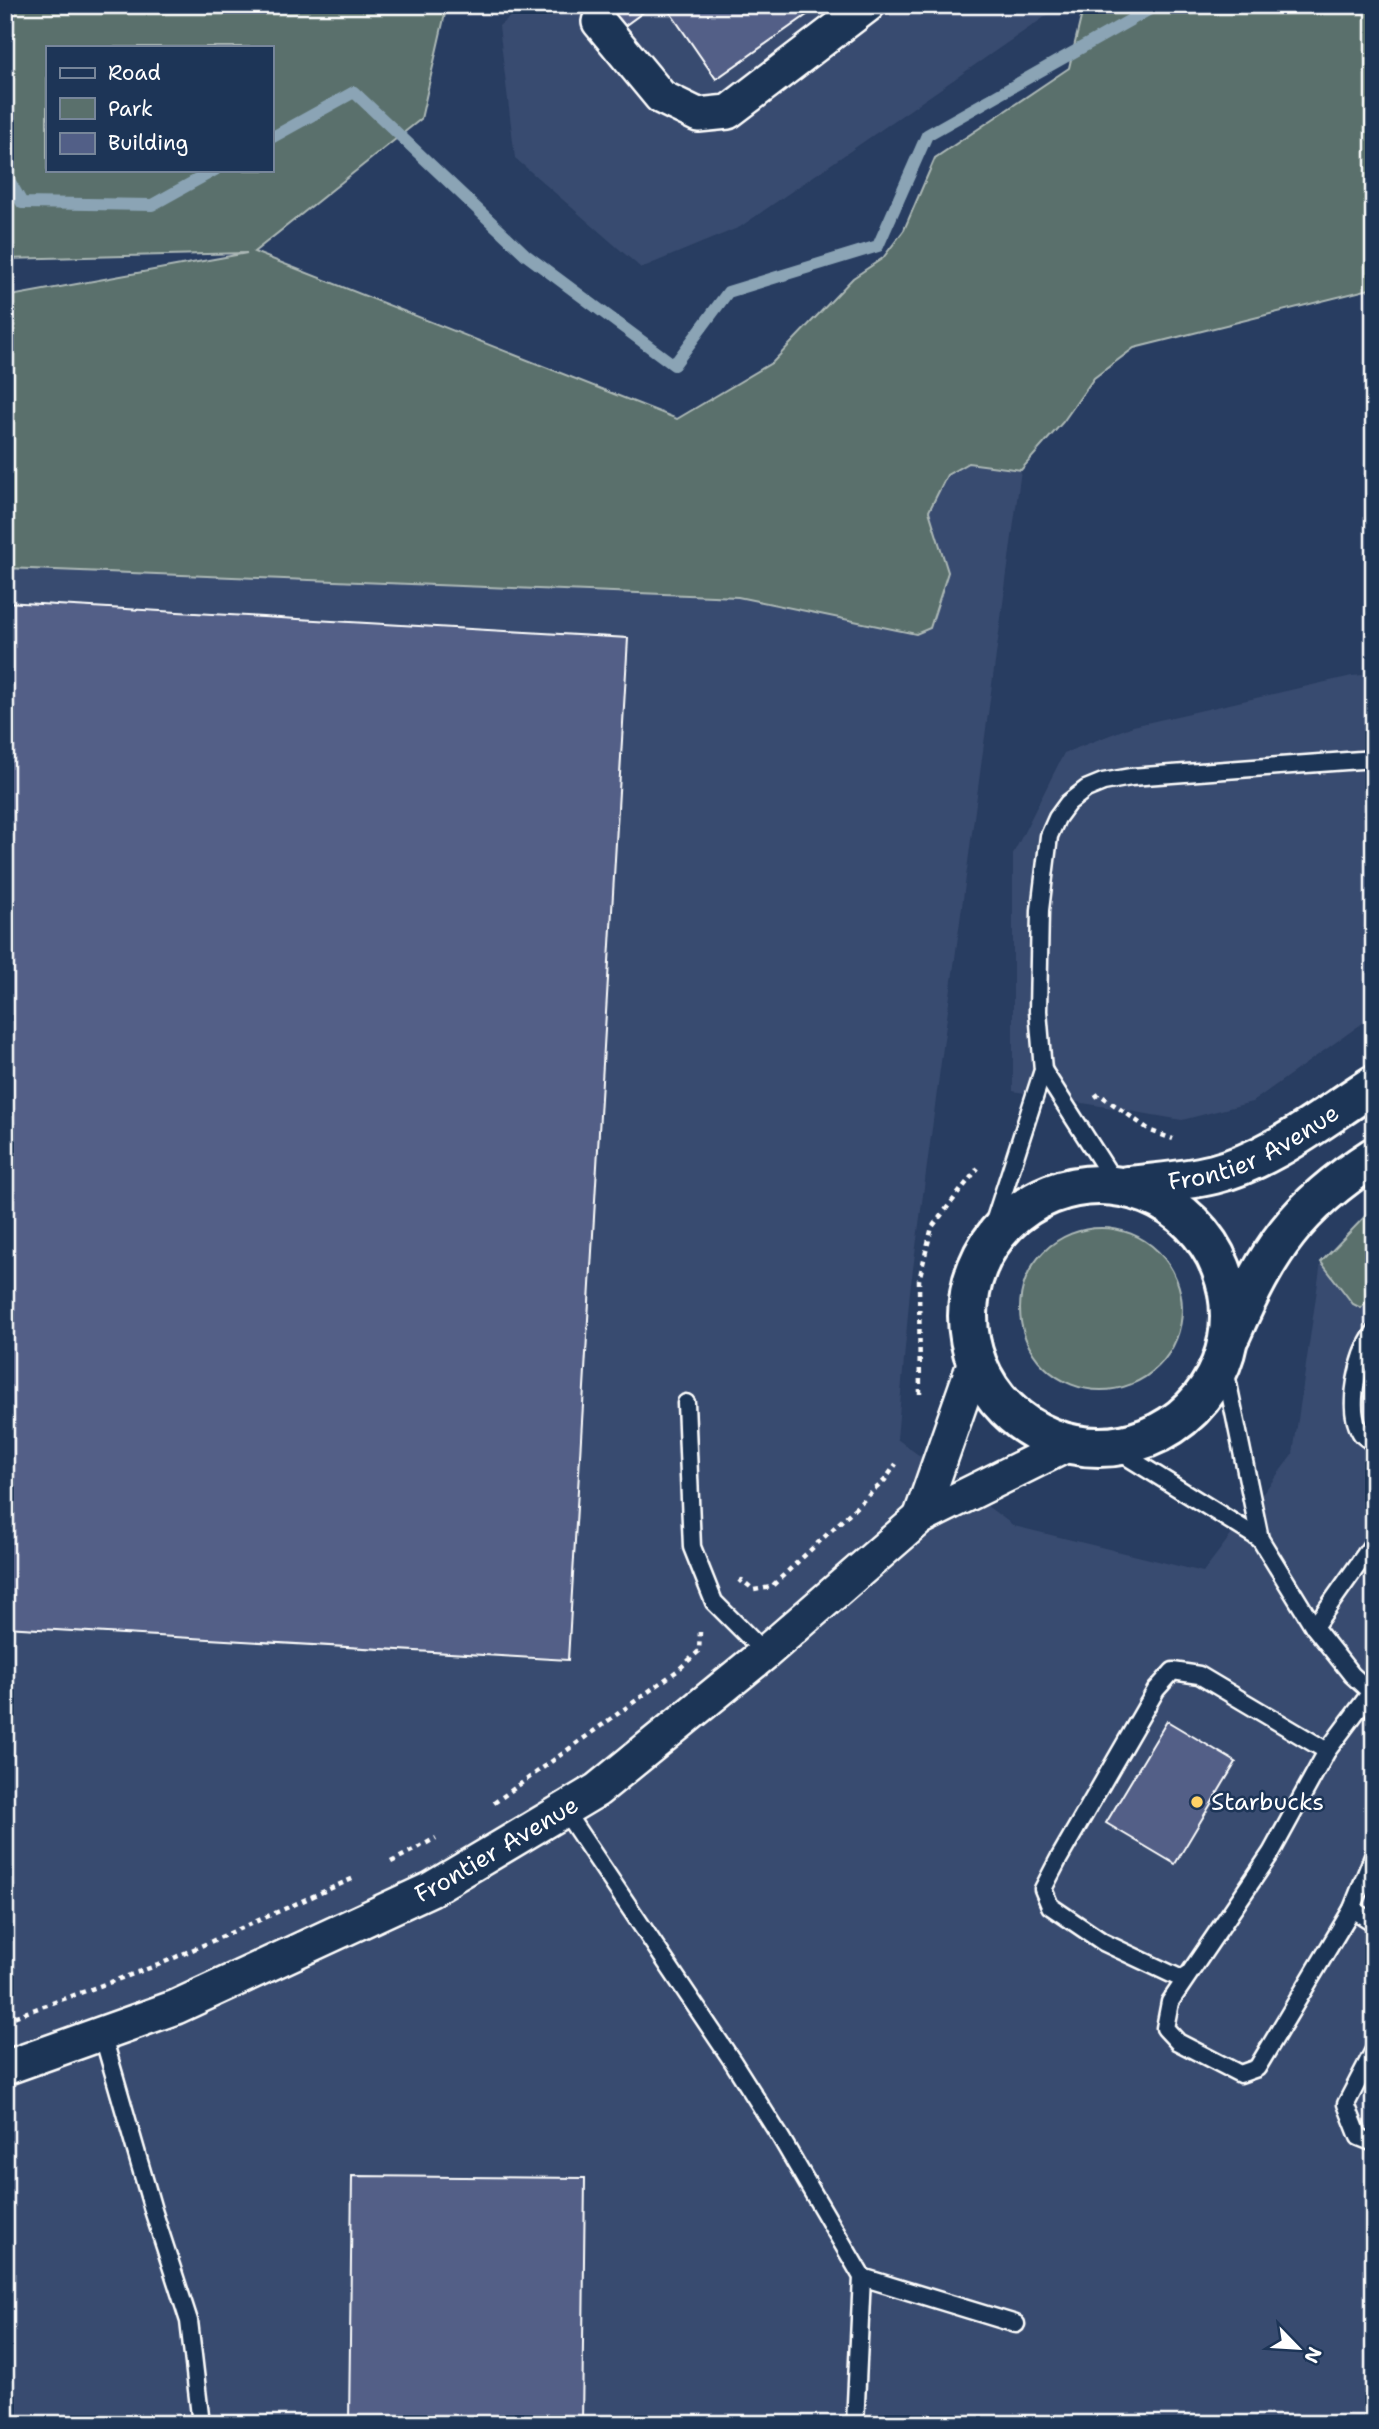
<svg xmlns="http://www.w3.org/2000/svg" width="1379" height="2429" viewBox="0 0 1379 2429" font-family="'Shantell Sans',sans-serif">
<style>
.built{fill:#394b6f}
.green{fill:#5a706c;stroke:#acb8b6;stroke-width:2;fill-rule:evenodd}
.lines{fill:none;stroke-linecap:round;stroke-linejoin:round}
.stream{stroke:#8ba4b5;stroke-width:12}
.building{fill:#525f87;stroke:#fff;stroke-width:2}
.lane-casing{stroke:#fff;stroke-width:21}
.street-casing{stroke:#fff;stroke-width:38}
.secondary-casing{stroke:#fff;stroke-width:44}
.path{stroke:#fff;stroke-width:4.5;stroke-dasharray:5 5;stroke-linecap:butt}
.lane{stroke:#1d3557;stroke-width:16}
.street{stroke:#1d3557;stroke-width:33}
.secondary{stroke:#1d3557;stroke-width:38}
.poi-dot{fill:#ffd166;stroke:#1d3557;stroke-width:2.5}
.labels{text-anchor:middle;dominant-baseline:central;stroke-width:5;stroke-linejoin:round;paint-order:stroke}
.street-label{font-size:24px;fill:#fff;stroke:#1d3557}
.poi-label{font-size:24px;fill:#fff;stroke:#1d3557;text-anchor:start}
</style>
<rect width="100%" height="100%" fill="#283d61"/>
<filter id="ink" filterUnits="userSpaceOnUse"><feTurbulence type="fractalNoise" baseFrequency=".0143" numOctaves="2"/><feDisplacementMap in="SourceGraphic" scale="14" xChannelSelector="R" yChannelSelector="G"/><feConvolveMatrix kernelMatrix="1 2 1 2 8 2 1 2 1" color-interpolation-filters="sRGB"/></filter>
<g filter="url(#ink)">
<g class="built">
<polygon points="524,5 1062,5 740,227 641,268 515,158 499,26"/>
<polygon points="254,252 689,424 1021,470 910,1291 897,1439 1014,1526 1203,1572 1293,1454 1321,1262 1374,1207 1374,2424 5,2424 5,297"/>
<polygon points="1374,674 1374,1015 1252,1102 1182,1120 1013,1091 1013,854 1064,753 1133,726 1352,676"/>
</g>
<g class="green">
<path d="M5 5H447L421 119 254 252 677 419 773 362 853 278 883 258 904 230 935 158 1069 68 1084 5H1374V288L1134 348 1094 378 1063 422 1021 470 968 463 947 475 929 511 948 572 930 628 916 634 738 597 5 568V297L247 253 5 259ZM47 47H271V170H47Z"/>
<polygon points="1374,1207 1374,1293 1361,1308 1353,1304 1321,1262"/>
<circle cx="1101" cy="1309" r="81"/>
</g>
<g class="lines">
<g class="stream">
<polyline points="271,138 354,92 526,255 674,365 728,292 878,246 927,135 1157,5"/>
<polyline points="5,173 22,203 152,205 215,170"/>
</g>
</g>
<g class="building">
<polygon points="607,5 653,5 623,27"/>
<polygon points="665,5 821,5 716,79"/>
<polygon points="5,602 628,638 568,1660 5,1627"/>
<polygon points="1167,1721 1236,1762 1175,1864 1106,1823"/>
<polygon points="352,2176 585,2178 582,2424 349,2424"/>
</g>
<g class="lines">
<g class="lane-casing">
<g id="lane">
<polyline points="1043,1070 1117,1186"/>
<polyline points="986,1247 1043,1070 1038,1011 1040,910 1049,836 1057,818 1068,803 1086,789 1103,782 1131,777 1374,759"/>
<path d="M1374 1333C1359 1355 1345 1408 1361 1433 1363 1437 1370 1440 1374 1443"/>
<polyline points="1223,1359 1260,1539 1314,1627 1352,1675 1374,1695"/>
<polyline points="686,1403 692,1547 714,1602 765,1653"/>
<polyline points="1113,1448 1260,1539"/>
<polyline points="1314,1627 1374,1542"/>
<polyline points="1371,1692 1327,1751 1271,1853 1170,2002 1165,2028 1178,2042 1240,2074 1257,2068 1352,1909 1374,1854"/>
<polyline points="564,1810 733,2062 781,2138 862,2277 855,2424"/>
<polyline points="1352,1909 1374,1923"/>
<polyline points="1184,1980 1103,1942 1050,1906 1043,1889 1058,1860 1156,1690 1173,1671 1199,1675 1327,1751"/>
<polyline points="102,2033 153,2210 189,2321 201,2424"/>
<polyline points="1374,2050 1346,2104 1359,2137 1374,2143"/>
<polyline points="862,2277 1016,2324"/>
</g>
</g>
<g class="street-casing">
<g id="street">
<polyline points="599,22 661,97 698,115 728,112 868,5"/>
<polyline points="920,1518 975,1361"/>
<path id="s1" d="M5 2068 176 2007 431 1889 597 1790 765 1653 920 1518 1067 1445"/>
</g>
</g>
<g class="secondary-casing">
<g id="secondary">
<circle cx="1099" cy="1316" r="131"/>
<path id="s2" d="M1128 1186C1157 1183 1186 1181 1214 1174 1273 1159 1323 1117 1374 1085"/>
<path d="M1231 1334C1268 1250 1296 1207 1374 1157"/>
</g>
</g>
<g class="path">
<polyline points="1095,1097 1099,1094 1151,1131 1173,1139"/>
<polyline points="920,1394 919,1280 932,1227 978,1168"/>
<polyline points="739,1583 742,1580 754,1590 771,1587 885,1480 896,1464"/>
<polyline points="494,1803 677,1671 699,1651 700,1632"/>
<polyline points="391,1862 436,1838"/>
<polyline points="5,2020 158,1965 354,1878"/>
</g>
<use href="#lane" class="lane"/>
<use href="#street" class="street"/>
<use href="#secondary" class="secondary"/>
</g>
</g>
<circle class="poi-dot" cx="1197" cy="1802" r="7"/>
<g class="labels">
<g class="street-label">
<text stroke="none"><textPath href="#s2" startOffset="133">Frontier Avenue</textPath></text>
<text stroke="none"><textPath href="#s1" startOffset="539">Frontier Avenue</textPath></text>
</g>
<g class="poi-label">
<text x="1211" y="1802">Starbucks</text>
</g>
</g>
<rect width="1379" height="2429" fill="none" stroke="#1d3557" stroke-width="28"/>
<rect x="14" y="14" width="1351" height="2401" fill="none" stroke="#fff" stroke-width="2.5" filter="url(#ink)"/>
<rect x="46" y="46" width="228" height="126" fill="#1d3557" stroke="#77869a" stroke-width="2"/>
<rect x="60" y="68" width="35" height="10" fill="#1d3557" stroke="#77869a" stroke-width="2"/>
<text x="108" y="80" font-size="21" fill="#ffffff">Road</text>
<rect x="60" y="98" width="35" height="21" fill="#5a706c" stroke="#77869a" stroke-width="2"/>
<text x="108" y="116" font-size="21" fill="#ffffff">Park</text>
<rect x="60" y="133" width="35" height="21" fill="#525f87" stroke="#77869a" stroke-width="2"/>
<text x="108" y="150" font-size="21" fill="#ffffff">Building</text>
<g transform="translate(1298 2348) rotate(115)" stroke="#1d3557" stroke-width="5" paint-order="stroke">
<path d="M0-5L12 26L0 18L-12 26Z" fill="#ffffff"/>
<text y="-10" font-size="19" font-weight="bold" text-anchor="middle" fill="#ffffff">N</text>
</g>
</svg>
